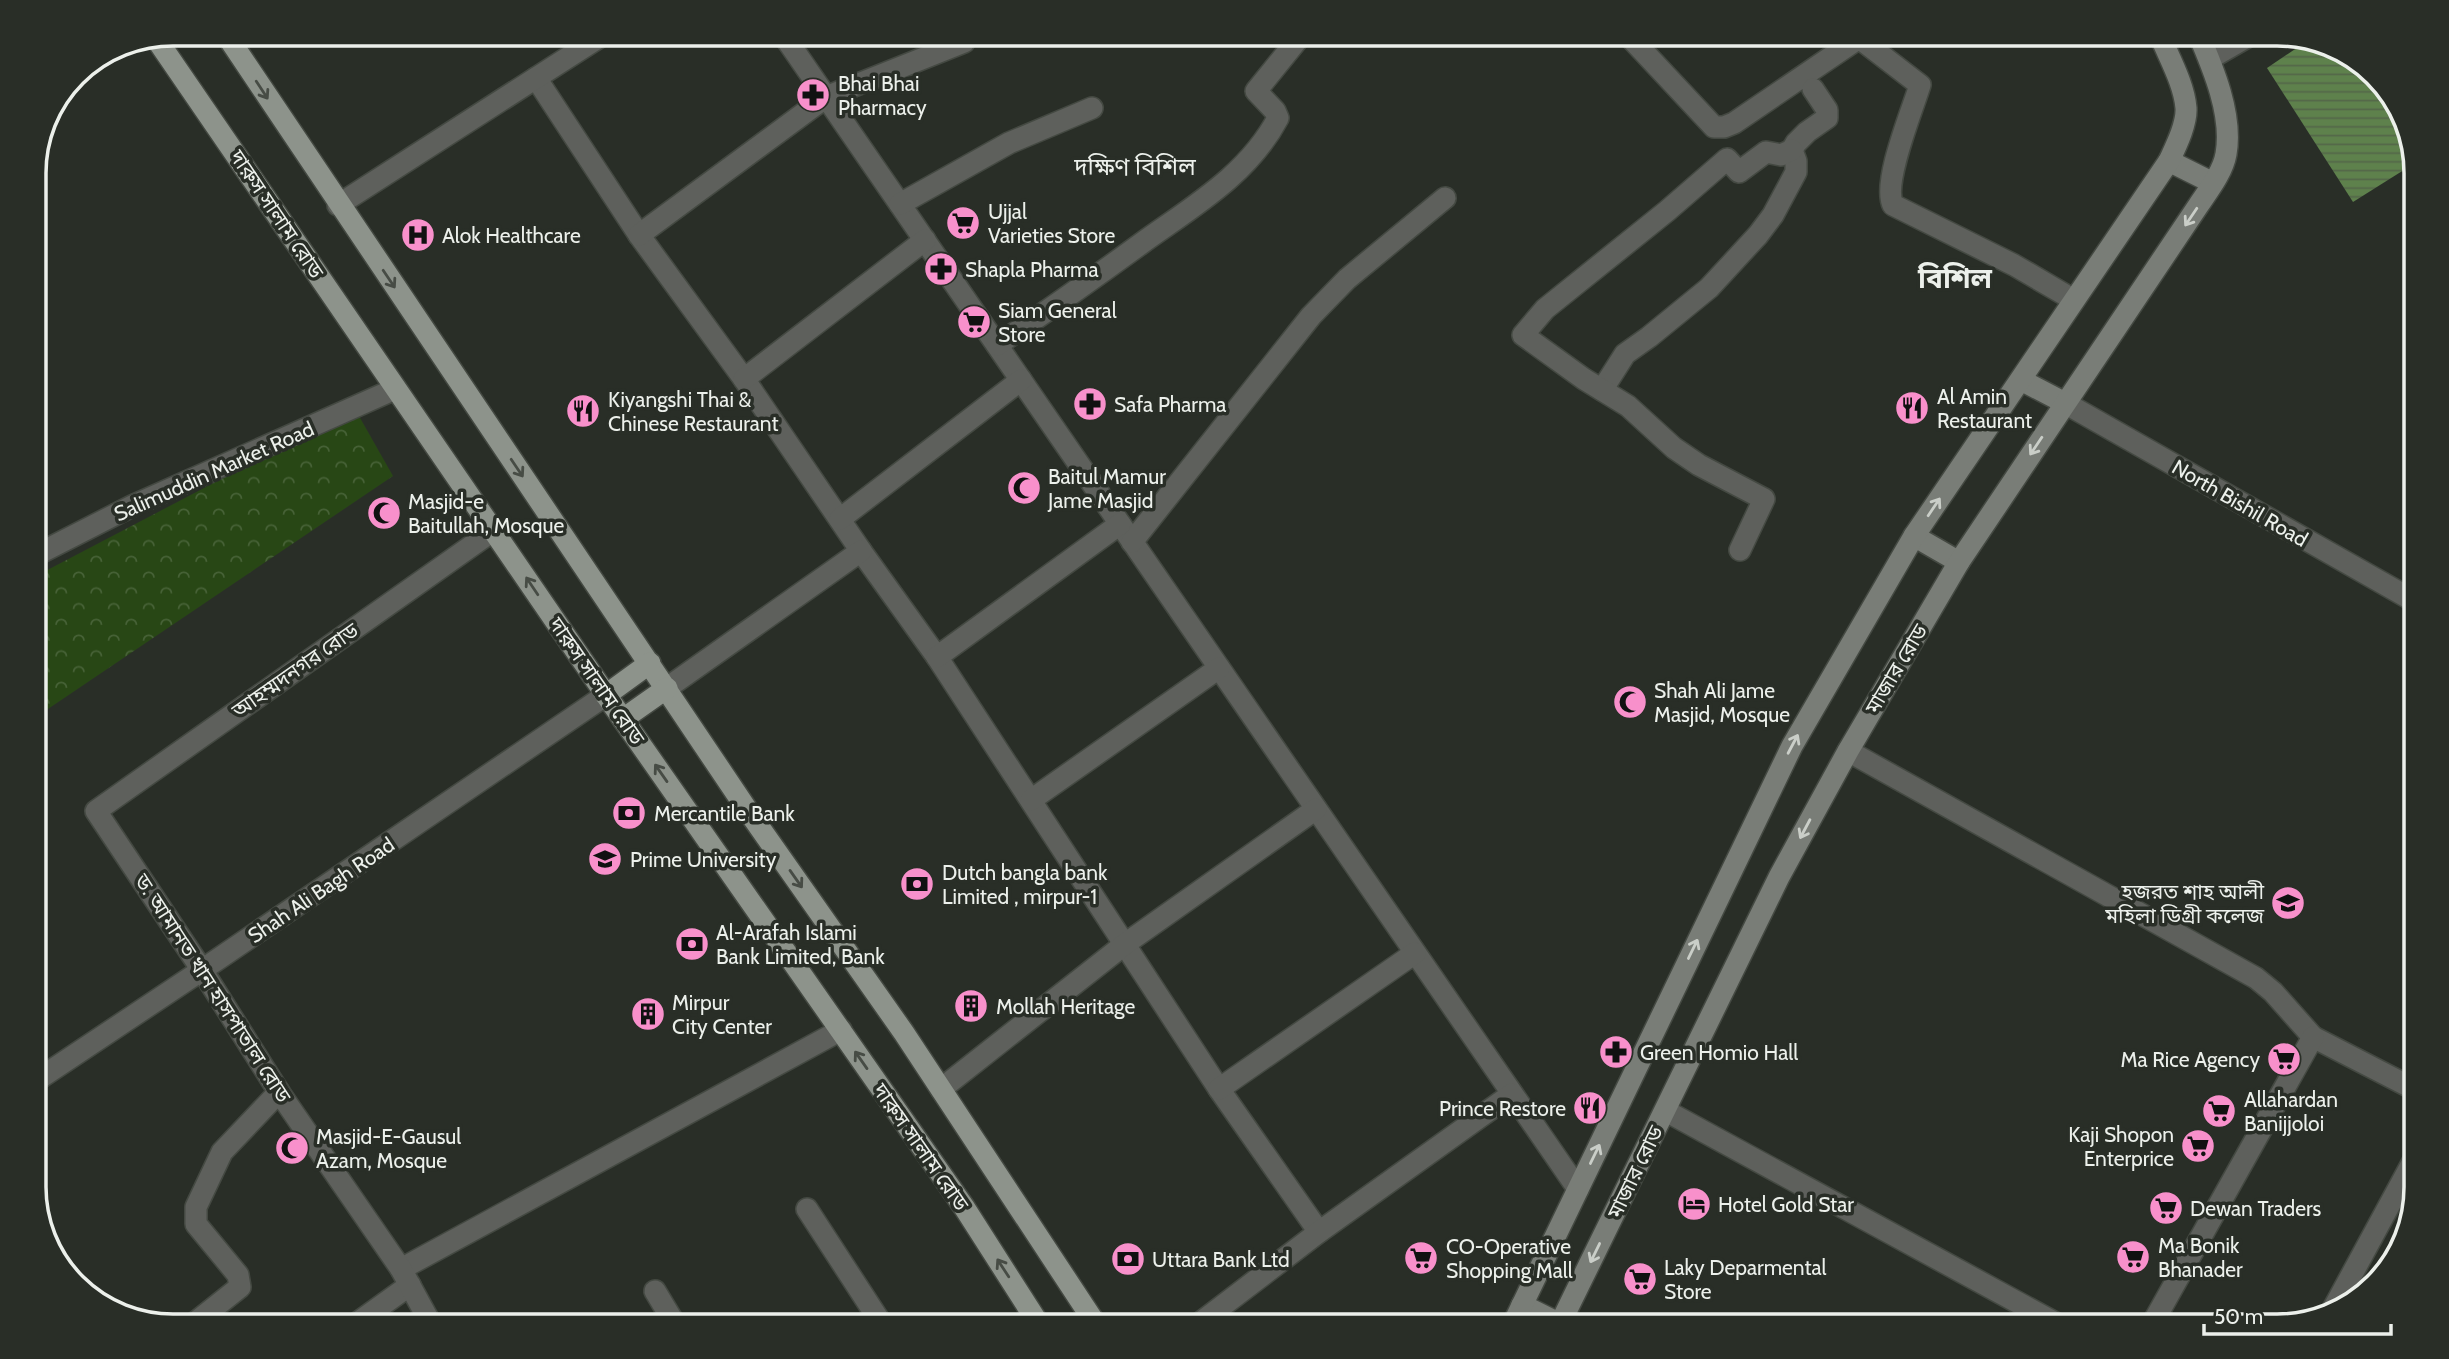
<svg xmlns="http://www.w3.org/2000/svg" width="2449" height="1359" viewBox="0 0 2449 1359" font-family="Cabin,'Noto Sans Bengali',sans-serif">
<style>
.park{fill:url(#park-crowns)}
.water{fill:url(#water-rules)}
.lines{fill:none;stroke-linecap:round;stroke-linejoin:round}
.street-casing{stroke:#444942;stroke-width:24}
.secondary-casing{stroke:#444942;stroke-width:24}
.primary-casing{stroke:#444942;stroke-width:24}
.street{stroke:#5e605c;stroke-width:21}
.secondary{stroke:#797d77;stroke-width:21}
.primary{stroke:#8d938b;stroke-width:21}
.oneway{stroke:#474c45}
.oneway2{stroke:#cacec8}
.labels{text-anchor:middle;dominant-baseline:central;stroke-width:7;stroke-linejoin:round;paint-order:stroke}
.poi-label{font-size:21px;fill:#ecf0eb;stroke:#292e27;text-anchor:start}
.street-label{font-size:21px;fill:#ecf0eb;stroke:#292e27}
.quarter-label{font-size:24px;fill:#ecf0eb;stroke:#292e27}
.district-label{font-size:28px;font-weight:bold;fill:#ecf0eb;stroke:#292e27}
.rim{fill:none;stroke:#ecf0eb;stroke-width:3.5}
</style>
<defs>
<pattern id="park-crowns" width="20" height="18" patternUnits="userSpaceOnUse" patternTransform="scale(1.75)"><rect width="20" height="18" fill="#284715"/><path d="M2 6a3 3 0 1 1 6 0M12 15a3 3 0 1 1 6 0" fill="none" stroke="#476237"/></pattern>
<pattern id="water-rules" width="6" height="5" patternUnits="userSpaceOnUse" patternTransform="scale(1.75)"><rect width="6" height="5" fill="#5e814c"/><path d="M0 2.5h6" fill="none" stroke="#546749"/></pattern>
</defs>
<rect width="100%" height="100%" fill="#292e27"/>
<polygon class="park" points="355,409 393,476 45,711 34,696 34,577"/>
<polygon class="water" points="2307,41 2346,52 2397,102 2415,163 2353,202 2267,68"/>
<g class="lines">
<g class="street-casing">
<g id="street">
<polyline points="782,33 1578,1189"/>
<path d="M1626 33 1714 127H1724L1734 123 1859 38 1920 85C1912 111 1882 183 1893 205L2014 265 2074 300"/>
<polyline points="2209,59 2254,33"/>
<polyline points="536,78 639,235 744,379 861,551 937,657 1219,1089 1319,1232"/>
<polyline points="900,204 1009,143 1092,108"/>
<polyline points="338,205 606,33"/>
<polyline points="639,235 826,97 964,42"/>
<path d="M997 345C1046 312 1094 278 1142 243 1192 207 1248 175 1278 118L1275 111 1256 91 1303 33"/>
<polyline points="744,379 925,240"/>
<polyline points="1602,390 1625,354 1649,337 1709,288 1758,235 1773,215 1796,172 1796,161 1792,150 1796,143 1807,132 1827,118 1827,110 1813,89"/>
<polyline points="2065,403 2416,602"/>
<polyline points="840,519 1021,380"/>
<polyline points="1132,542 1311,316 1347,279 1445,198"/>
<polyline points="1740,550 1764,499 1699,465 1674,448 1628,406 1584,379 1523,335 1545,309 1667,211 1727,159 1739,172 1766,152 1781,155 1792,150"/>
<polyline points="34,556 132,506 395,389"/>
<polyline points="937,657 1120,524"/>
<polyline points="667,688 861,551"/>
<polyline points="1848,751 2256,978 2273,992 2313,1037 2416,1090"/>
<polyline points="1031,800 1219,668"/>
<polyline points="34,1082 202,970 606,695"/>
<polyline points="941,1089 1125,944 1316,809"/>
<polyline points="1219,1089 1415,953"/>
<polyline points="1666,1111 2061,1326"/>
<polyline points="807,1209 883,1326"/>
<polyline points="401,1269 841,1030"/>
<polyline points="655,1291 676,1326"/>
<polyline points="2332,1311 2416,1156"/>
<polyline points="191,1326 240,1287 238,1275 196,1224 196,1207 222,1152 279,1092"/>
<polyline points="353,1326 410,1285"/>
<polyline points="432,1326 401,1269 279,1092 202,970 96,811 494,530"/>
<polyline points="1196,1326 1319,1232 1512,1094"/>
<polyline points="2151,1326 2313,1037"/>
</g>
</g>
<g class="secondary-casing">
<g id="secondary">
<polyline points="2169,161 2213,183"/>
<polyline points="2021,380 2065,403"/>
<polyline points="1914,536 1959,562"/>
<polyline points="1522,1305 1564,1326"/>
<path d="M1512 1326 1792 746 1914 536 2169 161C2176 146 2187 124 2186 108 2184 83 2168 56 2159 33"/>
<path d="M1559 1326 1779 877 1848 751 1959 562 2198 206C2208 191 2223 172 2226 154 2233 115 2213 68 2198 33"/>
</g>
</g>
<g class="primary-casing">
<g id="primary">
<polyline points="225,33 748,811 904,1033 1097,1326"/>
<polyline points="155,37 606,695 964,1207 1040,1326"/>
<polyline points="606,695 650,663"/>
<polyline points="623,719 667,688"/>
</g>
</g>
<use href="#street" class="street"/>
<use href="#secondary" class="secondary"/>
<use href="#primary" class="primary"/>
</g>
<defs><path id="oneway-shaft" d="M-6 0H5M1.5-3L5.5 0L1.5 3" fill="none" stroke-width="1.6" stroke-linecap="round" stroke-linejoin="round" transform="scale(1.75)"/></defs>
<g class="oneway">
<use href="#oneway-shaft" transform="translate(262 90) rotate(57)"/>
<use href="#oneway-shaft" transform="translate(389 279) rotate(56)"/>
<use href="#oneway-shaft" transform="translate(517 468) rotate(56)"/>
<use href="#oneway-shaft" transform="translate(532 586) rotate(-124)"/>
<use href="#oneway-shaft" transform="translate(661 773) rotate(-125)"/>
<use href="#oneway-shaft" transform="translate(796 879) rotate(55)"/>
<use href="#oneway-shaft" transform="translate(861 1060) rotate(-125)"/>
<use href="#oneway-shaft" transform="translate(1003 1268) rotate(-123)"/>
</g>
<g class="oneway2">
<use href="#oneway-shaft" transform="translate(2191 217) rotate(124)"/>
<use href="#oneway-shaft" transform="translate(2036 446) rotate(124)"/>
<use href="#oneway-shaft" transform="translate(1934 507) rotate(-56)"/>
<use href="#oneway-shaft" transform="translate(1793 744) rotate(-62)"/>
<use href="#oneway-shaft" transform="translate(1805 829) rotate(118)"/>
<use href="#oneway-shaft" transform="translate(1693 949) rotate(-64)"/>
<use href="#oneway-shaft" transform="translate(1595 1154) rotate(-64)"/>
<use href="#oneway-shaft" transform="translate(1595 1253) rotate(116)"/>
</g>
<defs>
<g id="pharmacy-disc" transform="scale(1.75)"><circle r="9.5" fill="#f890cb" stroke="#292e27"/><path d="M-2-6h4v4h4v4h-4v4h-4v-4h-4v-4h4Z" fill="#111"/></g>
<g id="supermarket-disc" transform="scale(1.75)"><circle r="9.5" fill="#f890cb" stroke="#292e27"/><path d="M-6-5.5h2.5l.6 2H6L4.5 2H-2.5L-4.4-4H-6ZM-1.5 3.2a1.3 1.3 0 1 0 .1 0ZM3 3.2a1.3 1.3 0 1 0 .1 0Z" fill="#111"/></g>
<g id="hospital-disc" transform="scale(1.75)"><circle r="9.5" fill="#f890cb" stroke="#292e27"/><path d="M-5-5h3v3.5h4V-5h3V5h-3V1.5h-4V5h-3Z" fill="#111"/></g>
<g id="restaurant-disc" transform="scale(1.75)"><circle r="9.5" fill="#f890cb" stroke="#292e27"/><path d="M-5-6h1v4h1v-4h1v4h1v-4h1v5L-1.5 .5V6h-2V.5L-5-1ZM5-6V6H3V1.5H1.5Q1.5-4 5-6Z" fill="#111"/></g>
<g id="mosque-disc" transform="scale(1.75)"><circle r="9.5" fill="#f890cb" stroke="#292e27"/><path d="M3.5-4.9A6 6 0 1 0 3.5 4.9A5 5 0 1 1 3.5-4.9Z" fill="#111"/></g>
<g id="bank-disc" transform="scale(1.75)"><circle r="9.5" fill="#f890cb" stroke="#292e27"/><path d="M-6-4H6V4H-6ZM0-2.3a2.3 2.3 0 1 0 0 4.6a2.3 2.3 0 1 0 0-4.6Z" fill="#111"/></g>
<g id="university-disc" transform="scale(1.75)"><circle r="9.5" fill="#f890cb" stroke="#292e27"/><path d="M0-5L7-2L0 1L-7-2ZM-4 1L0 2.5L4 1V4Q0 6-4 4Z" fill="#111"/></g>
<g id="building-disc" transform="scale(1.75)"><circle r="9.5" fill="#f890cb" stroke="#292e27"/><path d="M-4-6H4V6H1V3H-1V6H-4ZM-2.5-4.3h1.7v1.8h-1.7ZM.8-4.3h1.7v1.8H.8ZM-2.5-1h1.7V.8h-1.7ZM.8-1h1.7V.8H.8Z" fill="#111"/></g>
<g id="hotel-disc" transform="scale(1.75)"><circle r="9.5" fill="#f890cb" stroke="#292e27"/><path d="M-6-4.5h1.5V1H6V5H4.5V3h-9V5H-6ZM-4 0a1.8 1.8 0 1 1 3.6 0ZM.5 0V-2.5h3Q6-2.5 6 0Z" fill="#111"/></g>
</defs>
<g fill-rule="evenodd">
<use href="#pharmacy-disc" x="813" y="95"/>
<use href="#supermarket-disc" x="963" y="223"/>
<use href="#hospital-disc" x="418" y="235"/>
<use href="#pharmacy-disc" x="941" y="269"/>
<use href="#supermarket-disc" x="974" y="322"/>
<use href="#pharmacy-disc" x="1090" y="404"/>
<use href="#restaurant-disc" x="1912" y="408"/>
<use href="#restaurant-disc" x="583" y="411"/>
<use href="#mosque-disc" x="1024" y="488"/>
<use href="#mosque-disc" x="384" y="513"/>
<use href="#mosque-disc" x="1630" y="702"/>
<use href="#bank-disc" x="629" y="813"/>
<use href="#university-disc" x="605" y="859"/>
<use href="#bank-disc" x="917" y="884"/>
<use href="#university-disc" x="2288" y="903"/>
<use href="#bank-disc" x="692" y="944"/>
<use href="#building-disc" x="971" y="1006"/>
<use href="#building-disc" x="648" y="1014"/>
<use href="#pharmacy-disc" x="1616" y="1052"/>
<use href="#supermarket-disc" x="2284" y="1059"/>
<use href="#restaurant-disc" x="1590" y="1108"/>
<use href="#supermarket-disc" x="2219" y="1111"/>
<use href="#supermarket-disc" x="2198" y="1146"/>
<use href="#mosque-disc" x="292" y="1148"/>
<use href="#hotel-disc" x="1694" y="1204"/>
<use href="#supermarket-disc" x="2166" y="1208"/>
<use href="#supermarket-disc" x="2133" y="1257"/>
<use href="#supermarket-disc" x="1421" y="1258"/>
<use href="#bank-disc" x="1128" y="1259"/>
<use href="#supermarket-disc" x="1640" y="1279"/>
</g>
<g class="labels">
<g class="poi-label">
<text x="838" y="83">Bhai Bhai<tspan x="838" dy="24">Pharmacy</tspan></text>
<text x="988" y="211">Ujjal<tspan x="988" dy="24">Varieties Store</tspan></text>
<text x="442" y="235">Alok Healthcare</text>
<text x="965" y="269">Shapla Pharma</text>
<text x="998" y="310">Siam General<tspan x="998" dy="24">Store</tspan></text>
<text x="1937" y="396">Al Amin<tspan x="1937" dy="24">Restaurant</tspan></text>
<text x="608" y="399">Kiyangshi Thai &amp;<tspan x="608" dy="24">Chinese Restaurant</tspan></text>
<text x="1114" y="404">Safa Pharma</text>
<text x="1048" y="476">Baitul Mamur<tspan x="1048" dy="24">Jame Masjid</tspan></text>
<text x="408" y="501">Masjid-e<tspan x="408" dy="24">Baitullah, Mosque</tspan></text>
<text x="1654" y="690">Shah Ali Jame<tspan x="1654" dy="24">Masjid, Mosque</tspan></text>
<text x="654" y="813">Mercantile Bank</text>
<text x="630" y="859">Prime University</text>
<text x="942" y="872">Dutch bangla bank<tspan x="942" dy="24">Limited , mirpur-1</tspan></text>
<text x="2264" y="891" text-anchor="end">হজরত শাহ আলী<tspan x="2264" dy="24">মহিলা ডিগ্রী কলেজ</tspan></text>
<text x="716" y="932">Al-Arafah Islami<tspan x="716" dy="24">Bank Limited, Bank</tspan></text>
<text x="672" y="1002">Mirpur<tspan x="672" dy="24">City Center</tspan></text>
<text x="996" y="1006">Mollah Heritage</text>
<text x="1640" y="1052">Green Homio Hall</text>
<text x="2260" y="1059" text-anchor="end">Ma Rice Agency</text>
<text x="2244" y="1099">Allahardan<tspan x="2244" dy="24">Banijjoloi</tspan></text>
<text x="1566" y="1108" text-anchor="end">Prince Restore</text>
<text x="2174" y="1134" text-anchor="end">Kaji Shopon<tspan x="2174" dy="24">Enterprice</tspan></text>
<text x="316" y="1136">Masjid-E-Gausul<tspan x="316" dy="24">Azam, Mosque</tspan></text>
<text x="1718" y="1204">Hotel Gold Star</text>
<text x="2190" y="1208">Dewan Traders</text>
<text x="2158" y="1245">Ma Bonik<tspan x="2158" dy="24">Bhanader</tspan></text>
<text x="1446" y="1246">CO-Operative<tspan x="1446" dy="24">Shopping Mall</tspan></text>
<text x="1152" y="1259">Uttara Bank Ltd</text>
<text x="1664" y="1267">Laky Deparmental<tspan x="1664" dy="24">Store</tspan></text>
</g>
<g class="street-label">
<text transform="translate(277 214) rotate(56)">দারুস সালাম রোড</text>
<text transform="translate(214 471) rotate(-24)">Salimuddin Market Road</text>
<text transform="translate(2240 503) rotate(30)">North Bishil Road</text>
<text transform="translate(1896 669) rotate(-59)">মাজার রোড</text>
<text transform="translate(295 670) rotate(-35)">আহম্মদনগর রোড</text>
<text transform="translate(597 681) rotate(55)">দারুস সালাম রোড</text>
<text transform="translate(321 890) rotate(-34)">Shah Ali Bagh Road</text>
<text transform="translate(213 988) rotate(57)">ড. আমানত খান হাসপাতাল রোড</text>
<text transform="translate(921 1147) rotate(55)">দারুস সালাম রোড</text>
<text transform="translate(1635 1172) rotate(-64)">মাজার রোড</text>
</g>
<g class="quarter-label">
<text x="1135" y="166">দক্ষিণ বিশিল</text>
</g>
<g class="district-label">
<text x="1955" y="278">বিশিল</text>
</g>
</g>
<path d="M0 0H2449V1359H0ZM173 46H2277A127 127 0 0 1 2404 173V1187A127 127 0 0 1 2277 1314H173A127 127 0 0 1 46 1187V173A127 127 0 0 1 173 46Z" fill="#292e27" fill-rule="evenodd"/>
<path class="rim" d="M173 46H2277A127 127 0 0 1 2404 173V1187A127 127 0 0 1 2277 1314H173A127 127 0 0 1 46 1187V173A127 127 0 0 1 173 46Z"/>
<path d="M2204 1324v10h187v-10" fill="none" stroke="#ecf0eb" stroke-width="3.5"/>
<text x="2214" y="1324" font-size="21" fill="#ecf0eb" stroke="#292e27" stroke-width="5" paint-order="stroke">50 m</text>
</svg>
